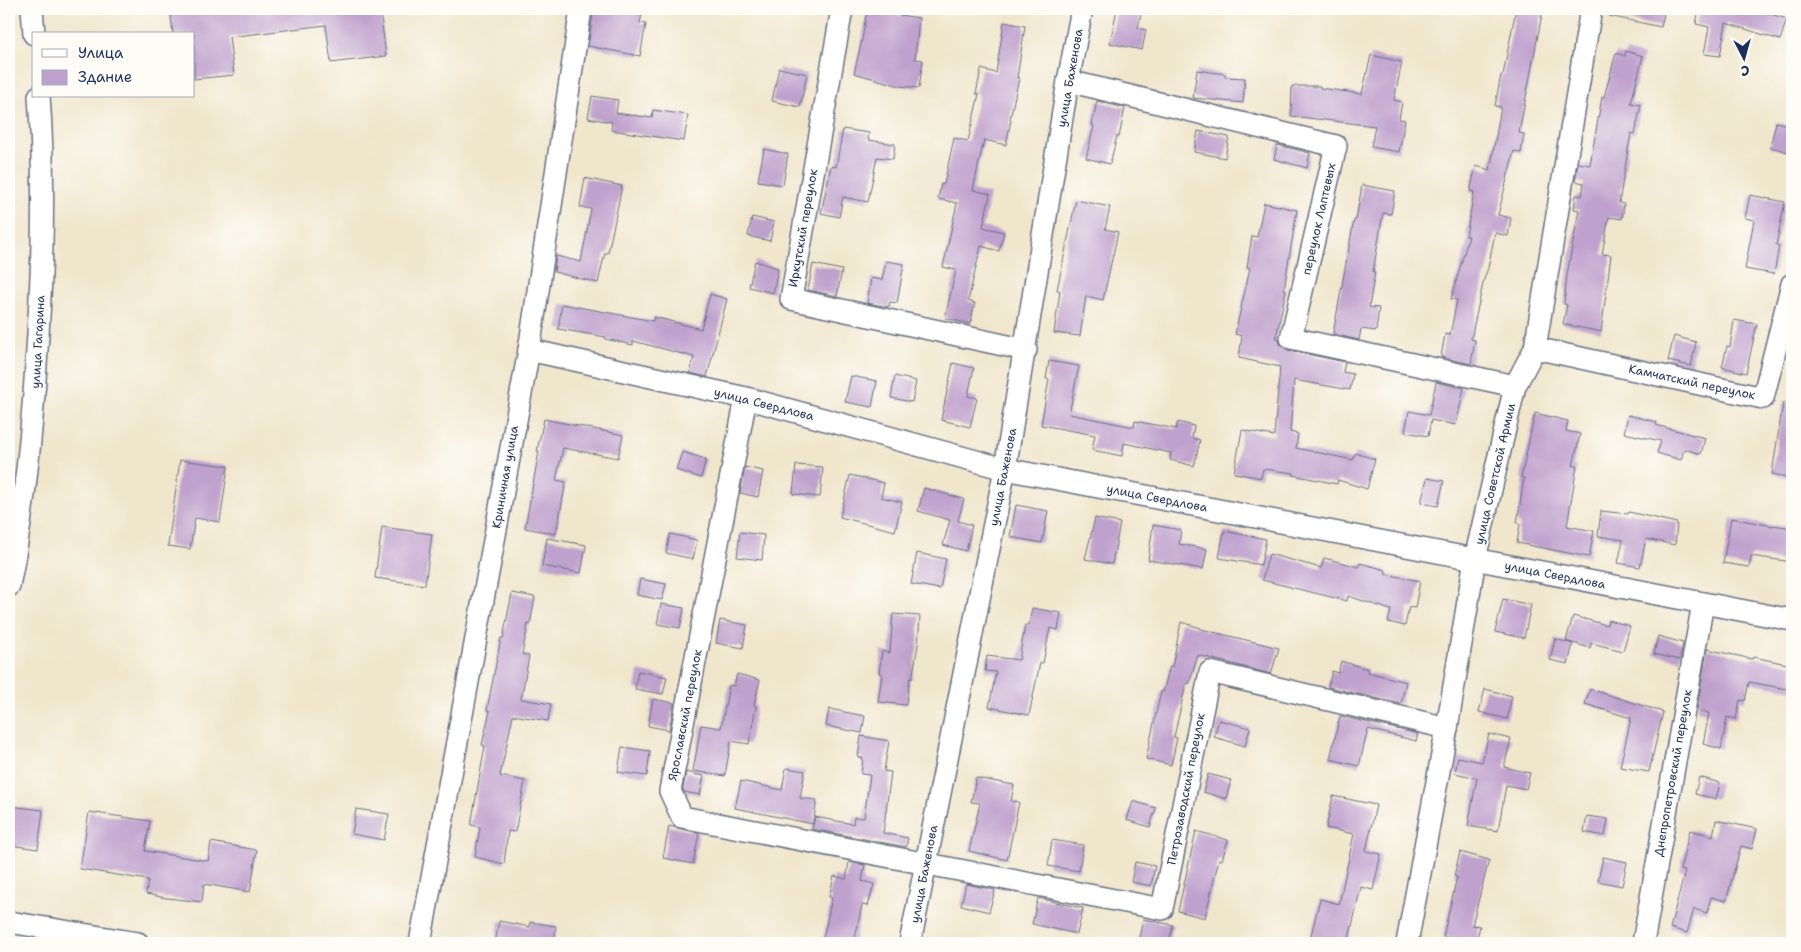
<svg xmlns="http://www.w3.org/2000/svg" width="1801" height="952" viewBox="0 0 1801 952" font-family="'Shantell Sans',sans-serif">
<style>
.building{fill:#bfa1cd}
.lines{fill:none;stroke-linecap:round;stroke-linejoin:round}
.minor-casing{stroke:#666f84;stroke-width:24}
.minor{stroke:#fff;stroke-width:21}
.labels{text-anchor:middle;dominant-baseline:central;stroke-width:4;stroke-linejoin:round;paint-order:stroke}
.street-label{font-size:12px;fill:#1b2f5e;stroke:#fdfcf7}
</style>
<rect width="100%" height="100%" fill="#fdfcf7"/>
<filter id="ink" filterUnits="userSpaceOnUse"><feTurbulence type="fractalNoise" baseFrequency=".02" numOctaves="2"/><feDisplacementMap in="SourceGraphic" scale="10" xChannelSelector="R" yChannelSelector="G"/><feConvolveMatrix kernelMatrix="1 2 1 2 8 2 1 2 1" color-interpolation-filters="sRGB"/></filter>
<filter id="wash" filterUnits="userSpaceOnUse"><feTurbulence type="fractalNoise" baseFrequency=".0096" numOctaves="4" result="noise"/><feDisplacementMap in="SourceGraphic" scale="20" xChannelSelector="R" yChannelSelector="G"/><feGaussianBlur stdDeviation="1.12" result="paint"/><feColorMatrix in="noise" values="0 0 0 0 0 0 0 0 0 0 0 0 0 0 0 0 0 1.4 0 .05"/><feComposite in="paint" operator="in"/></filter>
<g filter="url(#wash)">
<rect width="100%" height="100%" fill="#f0e6cc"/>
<g id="blocks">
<g class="building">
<polygon points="170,9 380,9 386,56 331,63 326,25 229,37 234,75 194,79 194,34 173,34"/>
<polygon points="594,9 643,9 640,23 646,24 640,56 588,46"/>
<polygon points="1117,9 1142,9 1138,28 1146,30 1142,50 1110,43"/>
<polygon points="1516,9 1543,9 1519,133 1524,134 1521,153 1514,151 1498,215 1511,218 1508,236 1495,233 1488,268 1484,279 1471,339 1475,340 1471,364 1441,357 1445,334 1450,335 1457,300 1451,299 1469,236 1466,236 1474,192 1470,191 1476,166 1490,170 1501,107 1495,106 1501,75 1503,75"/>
<polygon points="1610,9 1665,9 1661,27 1609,16"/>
<polygon points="1694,9 1754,9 1787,19 1780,40 1726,23 1720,56 1704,54 1709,27 1696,24 1698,14 1694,12"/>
<polygon points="867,10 919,18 915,59 923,60 919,88 900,86 854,73 862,40"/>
<polygon points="1004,22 1025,26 1017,78 1019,78 1010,119 1011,120 1006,145 984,140 973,190 990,194 983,227 1004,232 999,251 981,246 968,301 975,303 970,324 945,318 956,270 943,267 957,203 938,199 941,184 944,184 954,138 968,141 979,94 976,94 981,69 996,73"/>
<polygon points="1626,51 1643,56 1631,103 1641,105 1635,134 1631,133 1619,203 1624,204 1622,219 1609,217 1602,254 1611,255 1601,332 1563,324 1567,305 1564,304 1567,275 1579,210 1574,209 1576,195 1582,196 1584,183 1575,181 1578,163 1590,165 1602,97 1604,97 1616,53 1625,56"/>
<polygon points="1371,55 1402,62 1394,100 1402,102 1399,119 1405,120 1399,152 1371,147 1375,126 1291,116 1292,86 1320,86 1320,88 1362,94"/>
<polygon points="779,68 807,74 800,107 772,101"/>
<polygon points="1197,70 1225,74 1225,77 1245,78 1243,103 1193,98"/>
<polygon points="592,96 618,100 616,113 652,118 653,110 688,115 684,141 611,130 612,122 588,118"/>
<polygon points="1097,101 1125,108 1119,137 1117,136 1110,164 1086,158 1094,126 1092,125"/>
<polygon points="1776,122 1792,126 1792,153 1770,147"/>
<polygon points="843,129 869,133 868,140 895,144 893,159 877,157 868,202 843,197 839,217 821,213 831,166 836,167"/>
<polygon points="1198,131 1229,137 1225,158 1194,152"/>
<polygon points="1277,145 1310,153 1307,168 1274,159"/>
<polygon points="764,149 788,154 783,185 758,181"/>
<polygon points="585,178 622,186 608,253 605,253 598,283 554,272 556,256 581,262 591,209 580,207"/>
<polygon points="1362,185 1395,191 1391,214 1383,213 1373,272 1375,272 1369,307 1379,308 1376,331 1361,329 1359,340 1333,334 1354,220 1356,220"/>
<polygon points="1750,195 1785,202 1776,245 1779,246 1774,274 1745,269 1754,220 1745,218"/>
<polygon points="1076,200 1110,207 1105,229 1118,232 1103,300 1086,296 1080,336 1054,333 1060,291 1057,290"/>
<polygon points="1264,203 1297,210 1284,289 1286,290 1276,338 1279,339 1280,344 1288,350 1345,362 1343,372 1353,374 1350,390 1294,380 1290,432 1298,434 1296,448 1353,460 1355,453 1375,459 1367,489 1338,480 1337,484 1293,475 1294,473 1263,469 1261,478 1234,473 1242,430 1274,436 1280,367 1239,358 1242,336 1235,334 1250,268 1247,267 1252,236 1257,237"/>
<polygon points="752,217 774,222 770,241 748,236"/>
<polygon points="755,261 778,268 773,293 749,287"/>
<polygon points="886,261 904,264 897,303 890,302 889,307 867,303 871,278 882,280"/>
<polygon points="813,264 842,270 837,296 808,290"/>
<polygon points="710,294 727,299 707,377 690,373 694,357 633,341 633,345 605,339 606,337 558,329 562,304 653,321 654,317 701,329"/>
<polygon points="1734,320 1757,324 1746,373 1722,367 1727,346 1730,347"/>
<polygon points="1674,336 1696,342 1691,366 1668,361"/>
<polygon points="1049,361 1079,366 1069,414 1134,427 1135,421 1176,429 1178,422 1194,426 1192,438 1200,440 1194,466 1170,460 1171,453 1124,443 1122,456 1092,450 1095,435 1041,425 1049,379 1046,379"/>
<polygon points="953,363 974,368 968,396 977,398 970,427 941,420"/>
<polygon points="851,376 877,381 872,407 845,402"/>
<polygon points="895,376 916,381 912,402 891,398"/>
<polygon points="1436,382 1464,388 1456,425 1431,420 1428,436 1405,432 1409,411 1429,415"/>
<polygon points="1783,403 1792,403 1792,478 1772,474"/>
<polygon points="1535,413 1568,421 1566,431 1580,434 1573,466 1577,466 1567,526 1594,531 1589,557 1517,543 1520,524 1517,523 1524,478 1521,478"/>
<polygon points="1628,415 1657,422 1656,425 1705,438 1701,454 1684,449 1681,460 1657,453 1661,441 1624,433"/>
<polygon points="544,419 623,435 618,458 563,448 556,480 566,482 556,534 525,528 539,451 537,451"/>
<polygon points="682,452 706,459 701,478 676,470"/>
<polygon points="180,460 228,466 220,522 195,518 190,549 168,546"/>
<polygon points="796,465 823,467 820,497 793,494"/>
<polygon points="745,467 763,471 758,497 740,493"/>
<polygon points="850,475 884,483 881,497 902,502 895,531 840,517"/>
<polygon points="1427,478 1444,481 1438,506 1421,503"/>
<polygon points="924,488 964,499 958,521 972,525 966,551 943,545 950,520 918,511"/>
<polygon points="1016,505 1048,511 1042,543 1010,537"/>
<polygon points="1601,511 1628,514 1629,512 1677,523 1675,545 1646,539 1640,567 1618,563 1623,540 1598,536"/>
<polygon points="1095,518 1120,523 1112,564 1085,559"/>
<polygon points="1731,518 1773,526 1773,525 1792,528 1792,562 1751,556 1749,567 1723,563"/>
<polygon points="1153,525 1181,530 1179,544 1207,549 1203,569 1148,560"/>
<polygon points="382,527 432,534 425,585 375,578"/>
<polygon points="1224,531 1266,539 1261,565 1219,558"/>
<polygon points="740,532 764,535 762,560 737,557"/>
<polygon points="670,534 697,540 693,559 666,553"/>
<polygon points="547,538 586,545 581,573 542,566"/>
<polygon points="917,553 946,559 940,589 911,584"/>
<polygon points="1269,554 1321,568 1324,558 1359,567 1360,563 1386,570 1385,574 1420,581 1415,608 1409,607 1405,626 1388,622 1391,610 1348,596 1347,601 1262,580"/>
<polygon points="640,579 666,584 662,600 637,595"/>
<polygon points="512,593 535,597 530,625 528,624 522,654 529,656 521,699 551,704 548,721 513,715 500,776 525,781 515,832 508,831 504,864 475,857 480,827 471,825 485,746 482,745 490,711 487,710 501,638 503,638"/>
<polygon points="1503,599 1531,605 1524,638 1495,632"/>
<polygon points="661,604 684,608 680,628 657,624"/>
<polygon points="1032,608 1061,613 1058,630 1050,628 1043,663 1040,663 1029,715 989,707 996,672 985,671 987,656 1019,660 1025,625 1029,625"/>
<polygon points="893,614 920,616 918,645 912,679 910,678 906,705 878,702 882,674 879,673 882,651 890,653"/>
<polygon points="1573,616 1607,625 1608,620 1630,626 1623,651 1591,643 1590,648 1566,641"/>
<polygon points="720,620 747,625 743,648 716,643"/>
<polygon points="1181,622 1201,628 1201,629 1279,648 1271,674 1198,655 1189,684 1186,683 1174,737 1177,738 1171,765 1146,759 1161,691 1163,692 1170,666 1172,667"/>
<polygon points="1658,636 1683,643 1680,660 1654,654"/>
<polygon points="1555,639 1573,644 1568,664 1550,660"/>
<polygon points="1707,649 1752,659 1753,657 1792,665 1792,690 1749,682 1745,701 1740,700 1736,719 1727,717 1721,749 1703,744 1709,713 1697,710"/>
<polygon points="1341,661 1368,669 1367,672 1406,682 1401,704 1328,687 1332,671 1338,673"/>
<polygon points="638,671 667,677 663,694 635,689"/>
<polygon points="737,674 760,680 754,705 756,706 749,744 731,741 725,776 693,771 701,725 721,728 729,685 734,686"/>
<polygon points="1485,689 1512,696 1507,719 1479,712"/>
<polygon points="1590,689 1663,712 1649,772 1620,767 1631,718 1585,704"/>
<polygon points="653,699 674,703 669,730 648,726"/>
<polygon points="829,709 865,716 862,733 826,726"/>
<polygon points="1340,716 1418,734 1416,741 1368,729 1359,766 1330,759"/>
<polygon points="1219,720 1250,728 1245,746 1214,737"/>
<polygon points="1489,734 1511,739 1504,767 1530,773 1526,789 1506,785 1498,831 1468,826 1477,778 1455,773 1458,757 1482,762"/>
<polygon points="861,736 889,741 884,771 891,772 883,833 908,838 906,847 812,829 815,817 853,824 854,817 864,818 870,775 861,774 863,758 858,757"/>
<polygon points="622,747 650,751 647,776 618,772"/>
<polygon points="786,768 805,771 800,798 817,800 813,824 735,808 741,781 782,790"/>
<polygon points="686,772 704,776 700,795 684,792 683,789"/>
<polygon points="1208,774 1231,780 1226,799 1203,792"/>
<polygon points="1699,777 1720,783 1716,799 1695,794"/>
<polygon points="976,778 1014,785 1011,801 1019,802 1007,860 969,851 980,803 971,802"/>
<polygon points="1333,796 1376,805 1366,851 1381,854 1373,890 1361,887 1348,943 1309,943 1320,899 1339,904 1354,834 1326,828"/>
<polygon points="1133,801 1156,808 1150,827 1127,820"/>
<polygon points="9,806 43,810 38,849 9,845"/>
<polygon points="356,809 389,814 384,840 352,834"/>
<polygon points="89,812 150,821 145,851 208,861 211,842 257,850 250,892 204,884 202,902 167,898 146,894 148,880 80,869"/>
<polygon points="1587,816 1608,819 1605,836 1584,832"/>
<polygon points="1716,820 1757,829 1752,849 1741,846 1726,901 1711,897 1707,913 1694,909 1687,933 1670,928 1685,871 1680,870 1690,830 1713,836"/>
<polygon points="669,826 699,833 693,864 663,858"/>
<polygon points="1196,831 1228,840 1222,860 1219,859 1205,918 1178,911"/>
<polygon points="1052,840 1083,845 1079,871 1048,866"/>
<polygon points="1460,852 1489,860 1472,925 1480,926 1476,943 1443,937 1457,877 1454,876"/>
<polygon points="1603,857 1627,862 1622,886 1598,881"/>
<polygon points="849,862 865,865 862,881 874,884 868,906 862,905 854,943 822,943 832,898 829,897 834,876 846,879"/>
<polygon points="1135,862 1155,866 1151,886 1131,882"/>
<polygon points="966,884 995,890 989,912 961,905"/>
<polygon points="1038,898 1083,908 1077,934 1032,924"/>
<polygon points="1143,919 1173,925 1169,943 1138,943"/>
<polygon points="499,921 530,927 530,922 556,926 554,943 495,943"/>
</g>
</g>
</g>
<g filter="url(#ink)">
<use href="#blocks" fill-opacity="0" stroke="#666f84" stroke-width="1"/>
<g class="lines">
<g class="minor-casing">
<g id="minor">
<polyline points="32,9 34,34"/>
<polyline points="842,9 791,299 1026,350"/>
<polyline points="1068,81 1336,146 1291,338 1515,386"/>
<polyline points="1535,348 1763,398 1792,284"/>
<polyline points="529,350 746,398 1005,469 1792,620"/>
<polyline points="746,398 670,791 682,817 1162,909 1210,672 1447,728"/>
<path d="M9 586C26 503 33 418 38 334 43 255 45 176 39 96"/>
<polyline points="9,922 138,943"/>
<polyline points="420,943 529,350 581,9"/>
<polyline points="910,943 1005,469 1068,81 1082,9"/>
<polyline points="1407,943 1447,728 1475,559 1515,386 1535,348 1591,9"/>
<polyline points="1643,943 1703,603"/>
</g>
</g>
<use href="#minor" class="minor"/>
</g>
</g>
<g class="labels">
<g class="street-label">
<text transform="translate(1070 78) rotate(-80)">улица Баженова</text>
<text transform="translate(1319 219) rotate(-77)">переулок Лаптевых</text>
<text transform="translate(803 228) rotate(-80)">Иркутский переулок</text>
<text transform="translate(38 342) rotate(-87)">улица Гагарина</text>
<text transform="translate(1692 382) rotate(12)">Камчатский переулок</text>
<text transform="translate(764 404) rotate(14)">улица Свердлова</text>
<text transform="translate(1495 474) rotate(-77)">улица Советской Армии</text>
<text transform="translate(505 477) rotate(-80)">Криничная улица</text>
<text transform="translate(1003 477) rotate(-79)">улица Баженова</text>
<text transform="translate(1157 498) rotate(11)">улица Свердлова</text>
<text transform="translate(1555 575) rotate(11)">улица Свердлова</text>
<text transform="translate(685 715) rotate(-79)">Ярославский переулок</text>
<text transform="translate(1673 773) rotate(-80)">Днепропетровский переулок</text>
<text transform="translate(1186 789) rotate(-79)">Петрозаводский переулок</text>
<text transform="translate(924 874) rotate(-79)">улица Баженова</text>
</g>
</g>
<rect width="1801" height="952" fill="none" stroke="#fdfcf7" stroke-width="30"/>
<rect x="32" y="32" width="162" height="65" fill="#fdfcf7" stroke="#a3aaba"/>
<rect x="42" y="49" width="25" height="8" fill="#ffffff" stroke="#a3aaba"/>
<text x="78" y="58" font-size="15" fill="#1b2f5e">Улица</text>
<rect x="42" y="70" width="25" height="15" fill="#bfa1cd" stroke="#a3aaba"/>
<text x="78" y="82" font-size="15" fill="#1b2f5e">Здание</text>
<g transform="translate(1744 58) rotate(174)" stroke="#fdfcf7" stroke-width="4" paint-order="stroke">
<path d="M0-4L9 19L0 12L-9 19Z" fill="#1b2f5e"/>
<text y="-8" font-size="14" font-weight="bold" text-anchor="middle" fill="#1b2f5e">С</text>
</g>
</svg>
